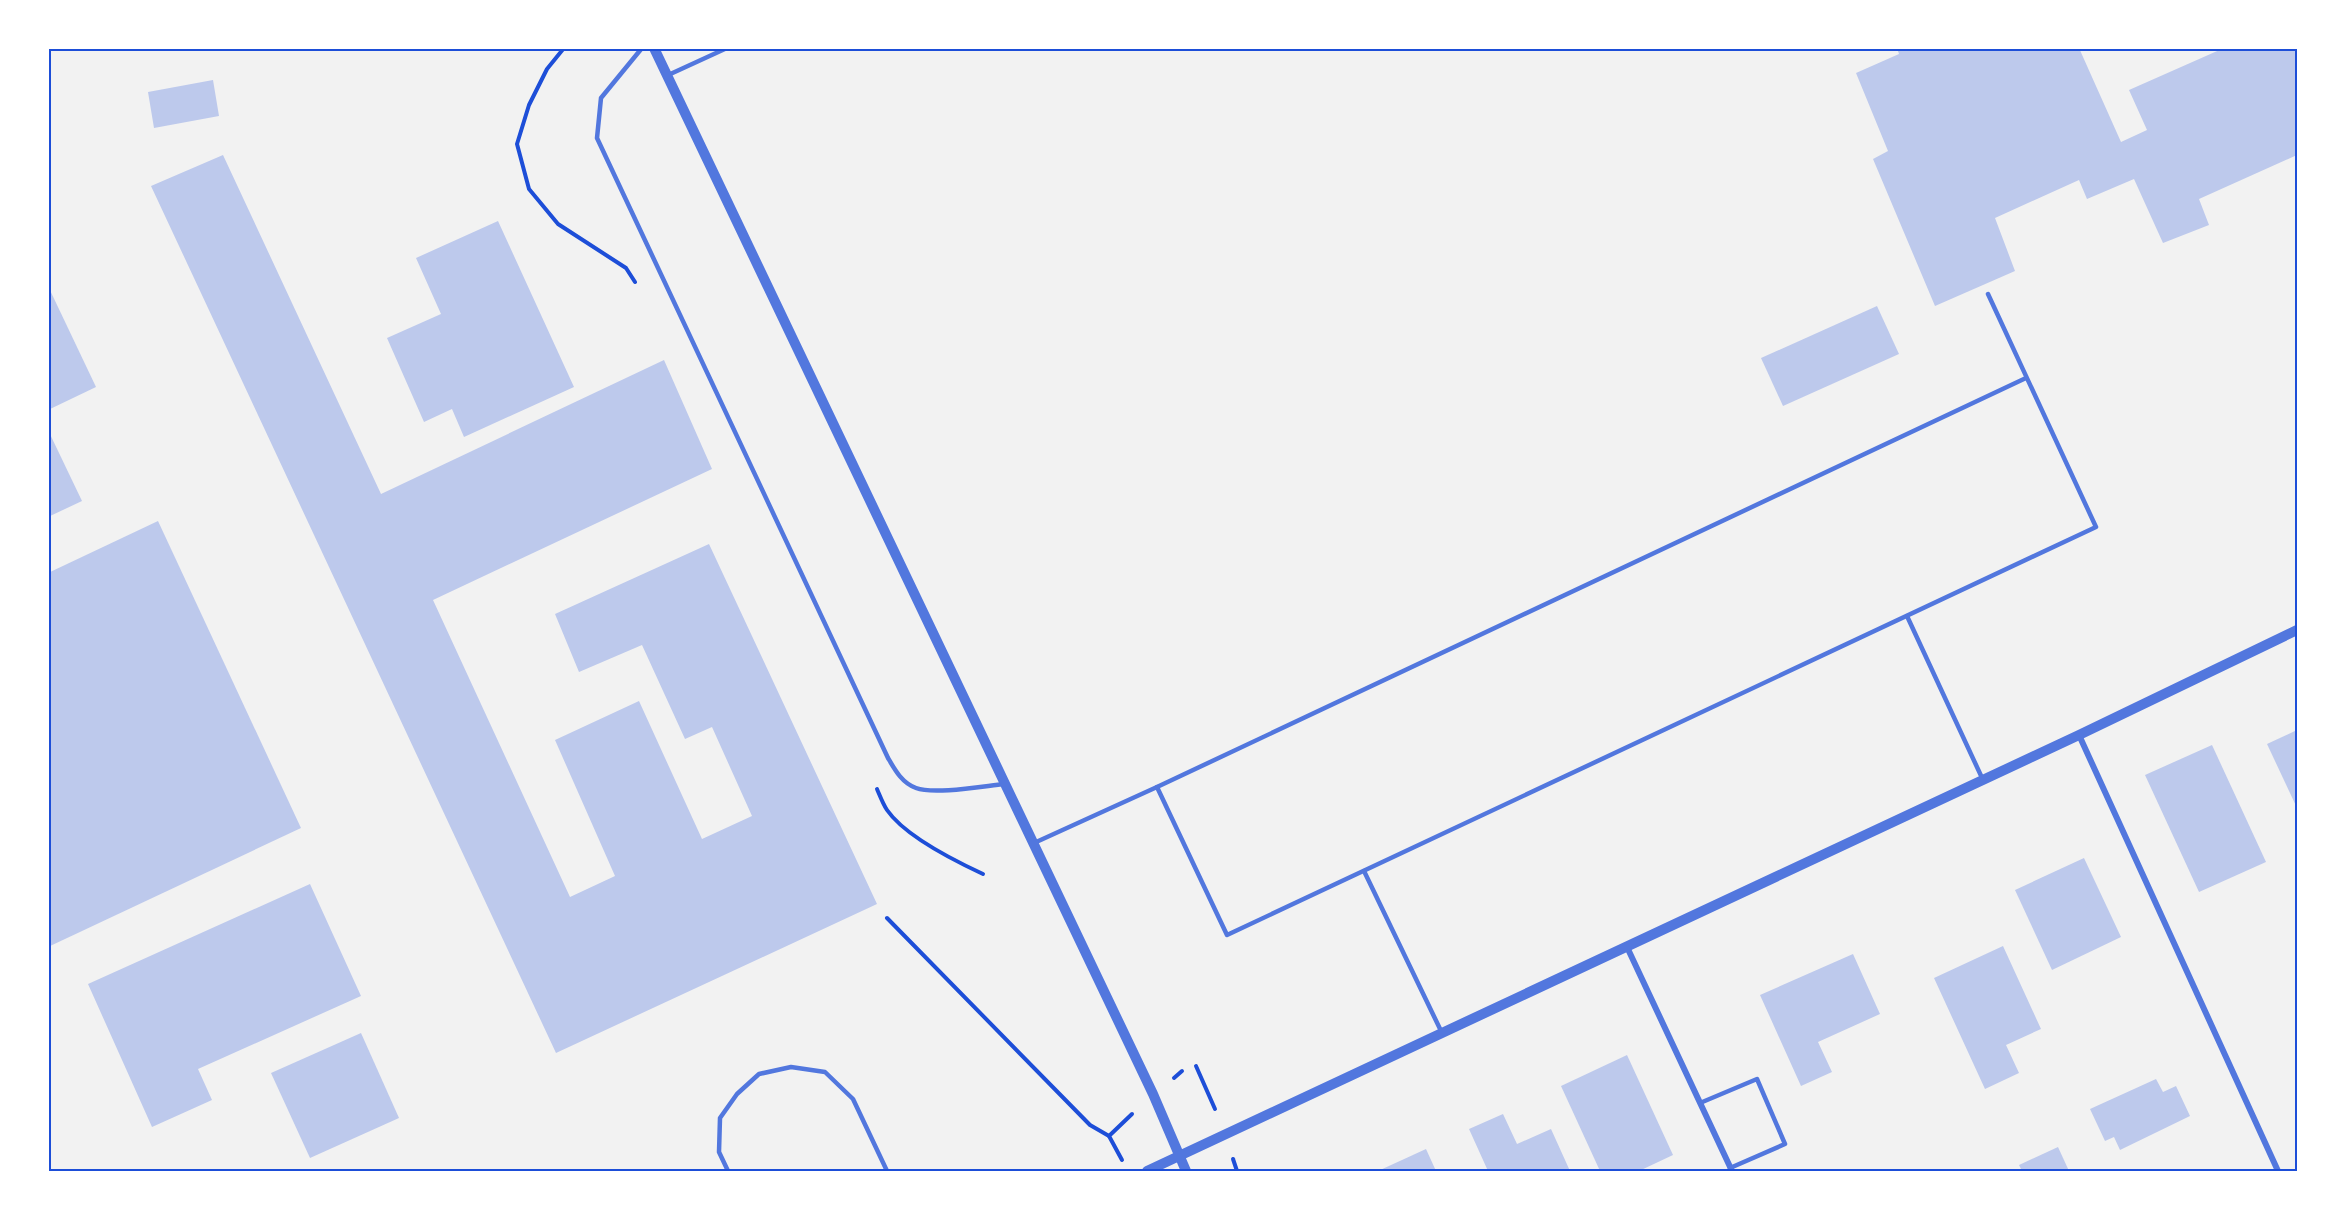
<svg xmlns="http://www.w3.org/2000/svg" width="2345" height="1219" viewBox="0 0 2345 1219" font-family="Spectral,serif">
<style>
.building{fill:#bdc9ec}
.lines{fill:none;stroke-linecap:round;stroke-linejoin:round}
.path{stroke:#1d4ed8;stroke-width:4}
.service{stroke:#5277de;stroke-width:4.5}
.minor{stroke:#5277de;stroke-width:6}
.tertiary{stroke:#5277de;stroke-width:10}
.neatline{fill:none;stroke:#1d4ed8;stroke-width:2}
</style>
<rect width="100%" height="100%" fill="#f2f2f2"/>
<g class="building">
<polygon points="1897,48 2079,48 2121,142 2147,130 2129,90 2224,48 2297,48 2297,155 2199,199 2209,225 2163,243 2134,179 2087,199 2079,180 1995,218 2015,271 1935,306 1873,159 1888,151 1856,73 1899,54"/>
<polygon points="213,80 219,116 154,128 148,92"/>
<polygon points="223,155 381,494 664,360 712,469 433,600 570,897 615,876 555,740 639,701 702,839 752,816 712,727 685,739 642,645 579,672 555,614 709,544 877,904 556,1053 151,186"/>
<polygon points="498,221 574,387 464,437 452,409 424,422 387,338 441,314 416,258"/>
<polygon points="48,286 96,387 48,410"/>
<polygon points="1877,306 1899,354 1783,406 1761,358"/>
<polygon points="48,430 82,501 48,517"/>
<polygon points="158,521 301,828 48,947 48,573"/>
<polygon points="2297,730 2297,808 2267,744"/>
<polygon points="2212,745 2266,862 2199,892 2145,775"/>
<polygon points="2084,858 2121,937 2052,970 2015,890"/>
<polygon points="310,884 361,996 198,1069 212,1100 152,1127 88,984"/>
<polygon points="2003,946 2041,1029 2006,1045 2019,1073 1985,1089 1934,978"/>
<polygon points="1853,954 1880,1014 1818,1042 1832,1072 1801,1086 1760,995"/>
<polygon points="361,1033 399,1118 310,1158 271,1073"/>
<polygon points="1627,1055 1673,1155 1639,1171 1600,1171 1561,1086"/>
<polygon points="2156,1079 2163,1092 2176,1086 2190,1116 2120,1150 2114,1137 2105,1141 2090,1109"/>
<polygon points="1503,1114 1517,1144 1551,1129 1570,1171 1488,1171 1469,1129"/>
<polygon points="2058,1147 2069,1171 2022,1171 2019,1165"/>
<polygon points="1426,1149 1436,1171 1378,1171"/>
</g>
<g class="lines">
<g class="path">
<polyline points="564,48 547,69 529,105 517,144 529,189 558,224 626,268 635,282"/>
<path d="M877 789C880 796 883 804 887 810 905 836 955 861 983 874"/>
<polyline points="887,918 1090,1125 1109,1136"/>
<polyline points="1196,1066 1215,1109"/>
<polyline points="1174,1078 1182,1071"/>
<polyline points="1233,1159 1237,1171"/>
<polyline points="1122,1160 1109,1136 1132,1114"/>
</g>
<g class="service">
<path d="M642 48 601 98 597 138 888 758C895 770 902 783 916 788 934 795 984 786 1004 784"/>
<polyline points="666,76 727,48"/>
<polyline points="1907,616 1983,780"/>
<polyline points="1157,787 1227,935 2096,527 1988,294"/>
<polyline points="1034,843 1157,787 2026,378"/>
<polyline points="1364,871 1442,1033"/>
<polyline points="1700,1103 1757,1079 1785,1144 1730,1168"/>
<polyline points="728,1171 719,1152 720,1118 737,1094 759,1074 791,1067 825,1072 853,1099 887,1171"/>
</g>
<g class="minor">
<polyline points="2079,735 2278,1171"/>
<polyline points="1627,947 1732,1171"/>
</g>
<g class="tertiary">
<polyline points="654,48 1153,1094 1186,1171"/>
<polyline points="1147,1171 2079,735 2297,630"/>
</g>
</g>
<rect width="2345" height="1219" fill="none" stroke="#ffffff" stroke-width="99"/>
<rect x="50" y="50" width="2246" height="1120" class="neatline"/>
</svg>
